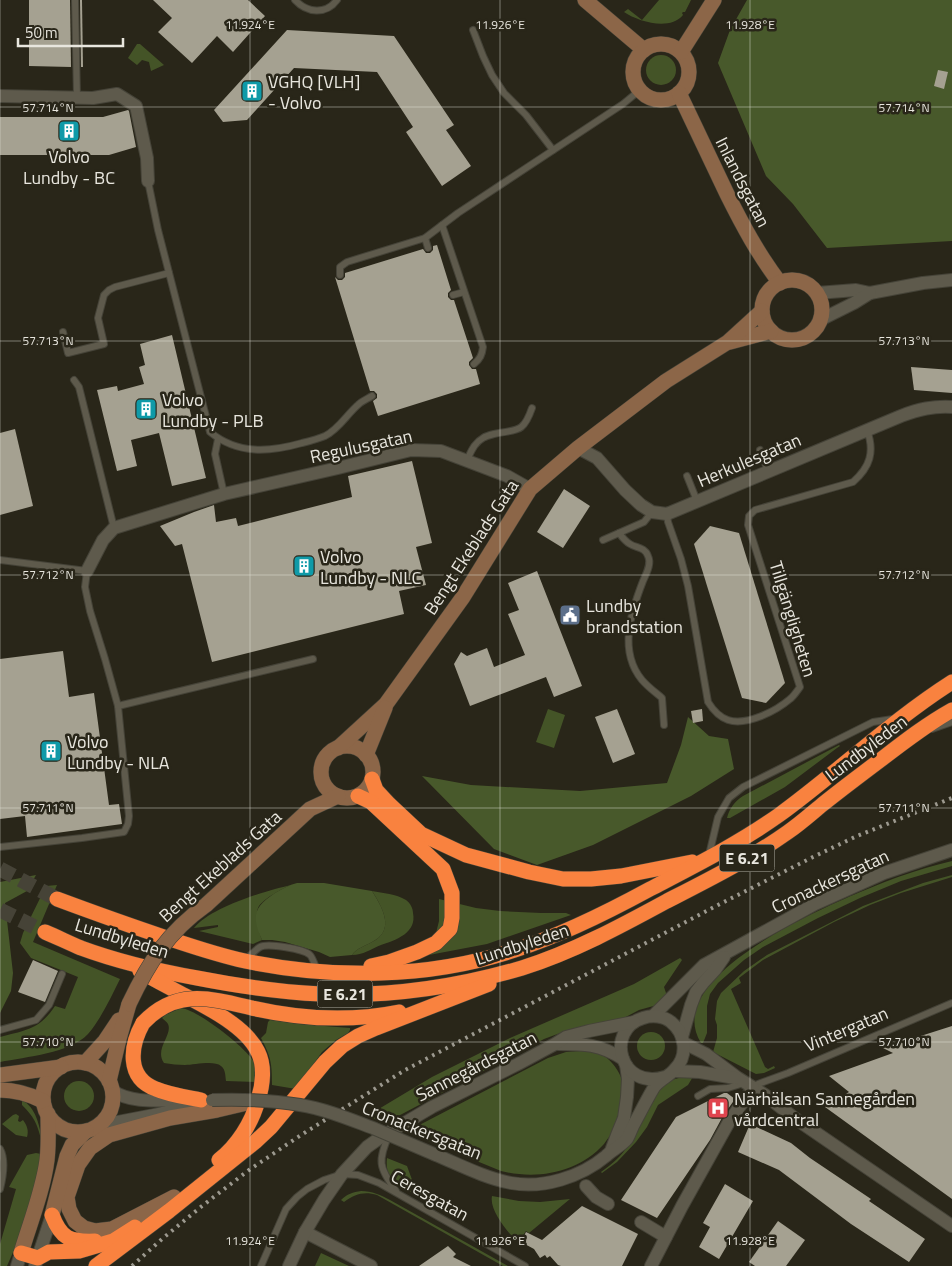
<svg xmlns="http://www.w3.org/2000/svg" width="952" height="1266" viewBox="0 0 952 1266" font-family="'Titillium Web',sans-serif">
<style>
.green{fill:#445427}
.forest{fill:#48592b}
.building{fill:#a5a191}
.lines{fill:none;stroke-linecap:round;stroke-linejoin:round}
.highway-tunnel{stroke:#464337;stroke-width:15;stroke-dasharray:15 8;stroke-linecap:butt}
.lane-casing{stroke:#454338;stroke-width:8}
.street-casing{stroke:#454338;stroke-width:14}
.secondary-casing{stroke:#454338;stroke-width:16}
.highway-casing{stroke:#454338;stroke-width:16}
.lane{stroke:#5e5a4c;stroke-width:6}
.street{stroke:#5e5a4c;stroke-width:12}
.secondary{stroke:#8c6648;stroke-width:15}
.highway{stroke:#f9823f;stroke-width:15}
.rail{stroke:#9c998f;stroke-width:4;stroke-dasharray:2.5 5;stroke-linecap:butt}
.street-bridge-casing{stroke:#454338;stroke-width:14;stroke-linecap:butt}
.secondary-bridge-casing{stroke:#454338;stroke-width:16;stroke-linecap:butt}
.highway-bridge-casing{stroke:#454338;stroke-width:16;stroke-linecap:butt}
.street-bridge{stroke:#5e5a4c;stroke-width:12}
.secondary-bridge{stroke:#8c6648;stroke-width:15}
.highway-bridge{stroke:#f9823f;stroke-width:15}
.ticks{fill:none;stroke:#e8e6de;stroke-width:1;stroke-opacity:0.45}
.labels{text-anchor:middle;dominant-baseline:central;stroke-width:5;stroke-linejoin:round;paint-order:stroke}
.shield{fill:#292619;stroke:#afaca3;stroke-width:1}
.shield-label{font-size:16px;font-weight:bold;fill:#e8e6de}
.poi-label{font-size:18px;fill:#e8e6de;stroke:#292619;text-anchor:start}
.street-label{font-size:18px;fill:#e8e6de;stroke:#292619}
.ticks-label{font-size:12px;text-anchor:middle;fill:#e8e6de;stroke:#292619;stroke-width:5;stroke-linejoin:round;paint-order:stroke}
</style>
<rect width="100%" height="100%" fill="#292619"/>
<g class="green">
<path d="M659 0H691L685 12H683L682 13 683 15C670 31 639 22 624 12L628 9 642 20Z"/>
<polygon points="137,44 140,44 164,65 151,71 149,62 142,60 137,65 128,58"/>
<circle cx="661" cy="70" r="15"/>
<polygon points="548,709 565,715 554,748 536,742"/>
<path d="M839 745 840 746 837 748 785 787 730 818H727C729 809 735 801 743 796Z"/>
<path d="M952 861V866L901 881 860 898 818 918 763 947 744 960 718 983 710 994 707 1006V1033L703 1043H701C656 971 854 893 901 876 918 870 935 865 952 861Z"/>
<polygon points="952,875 952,877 901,893 870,905 834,922 763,960 739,978 741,983 731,989 765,1067 768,1069 774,1066 775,1068 764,1073 756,1074 713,1052 717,1038 717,1025 715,1019 717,1001 721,993 744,971 767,955 863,906 923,883"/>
<path d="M57 885 33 942 120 979C111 997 101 1019 88 1034 70 1053 26 1057 0 1062V1037C26 1030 39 1030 55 1006L65 1009 78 977 31 958 20 943 23 933 46 886Z"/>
<path d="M291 885C283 888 261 900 258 908 255 915 259 934 262 940L253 944 199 931 218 927V925L194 928C211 907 265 891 291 885Z"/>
<path d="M372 891C383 893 396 894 406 900 410 903 413 908 413 913 417 933 396 940 381 945 371 949 363 955 352 955 357 948 365 946 372 942 396 930 382 907 372 891Z"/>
<polygon points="439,899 476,908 500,911 541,913 566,913 571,915 487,944 408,959 436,933 439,921"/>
<polygon points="680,958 682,960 664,987 667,996 657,1005 639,1010 622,1019 571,1029 544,1039 385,1123 367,1116 432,1077 510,1038 634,984"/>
<path d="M181 1008C198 1010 242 1045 252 1059 257 1066 256 1074 257 1082L226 1081C225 1076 226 1070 221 1066 214 1060 194 1065 185 1065 178 1065 171 1064 164 1063 154 1049 173 1035 168 1024 167 1022 164 1020 162 1018L165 1015Z"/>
<path d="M270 1020 299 1024 350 1028V1030L348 1033 336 1040 322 1052 296 1089 272 1085C272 1063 271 1057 261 1038L266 1033 268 1022Z"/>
<circle cx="651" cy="1046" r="14"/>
<path d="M580 1051C585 1051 591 1050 596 1052 609 1056 622 1072 623 1086 623 1091 621 1097 621 1102 619 1109 619 1118 617 1125 614 1131 608 1138 604 1144 578 1173 537 1180 501 1171L406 1132 548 1058 566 1052Z"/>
<path d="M694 1075 688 1085 658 1105 647 1127 636 1142 617 1162 602 1173 601 1172C612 1164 622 1156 629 1144 639 1127 651 1092 668 1082 676 1078 685 1076 694 1075Z"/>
<circle cx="79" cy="1096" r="15"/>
<path d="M22 1100C36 1108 39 1124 42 1139H41C37 1123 34 1117 22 1105Z"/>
<path d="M16 1114 19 1116 18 1121 20 1122 23 1120C27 1125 29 1131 27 1137L16 1135 2 1124 13 1115Z"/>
<polygon points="36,1153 41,1154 37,1179 21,1234 7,1266 0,1266 0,1244 16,1189 9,1187 27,1155"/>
<path d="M387 1158 407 1166 418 1196C401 1186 384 1181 387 1158Z"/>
<path d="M361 1191C372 1191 381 1195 390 1200L508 1266H503L377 1195C364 1191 355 1194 344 1202L341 1200C347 1194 353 1192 361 1191Z"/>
<path d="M492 1196 519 1201 540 1202 570 1199 529 1233 526 1231 518 1243C508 1232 489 1211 492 1196Z"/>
<polygon points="321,1253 349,1266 315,1266"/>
</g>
<g class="forest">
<polygon points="747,0 952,0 952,241 827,248 793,204 766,176 718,63 730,30"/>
<polygon points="688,717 709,736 728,739 734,769 691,796 593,845 537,865 494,849 422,776 471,785 580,791 667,783 681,745"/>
<polygon points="36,875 27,891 5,903 13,973 11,991 0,1013 0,882"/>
<path d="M297 883H324L372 891C382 907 396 930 372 942 365 946 357 948 352 955L330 957 319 952 285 942 272 940H262C251 916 254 907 275 893 282 889 289 885 297 883Z"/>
</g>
<g class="building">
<polygon points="29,0 70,0 71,67 29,66"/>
<polygon points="80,0 82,0 83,67 81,67"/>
<polygon points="153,0 248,0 265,16 233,52 217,36 192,63 158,32 172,18"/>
<polygon points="287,30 394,36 454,125 446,130 471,166 442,186 406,132 413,127 377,72 294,68 247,120 223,122 214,110"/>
<polygon points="938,70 948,72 944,89 934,86"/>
<polygon points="128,110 129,111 136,147 109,155 0,155 0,117 103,117"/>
<polygon points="437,245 451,290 448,293 448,297 451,300 454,300 473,358 469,362 469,365 472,369 476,369 480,384 378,416 373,401 377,398 377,394 374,391 370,391 335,277 338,280 342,280 345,277 345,273 423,249 426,253 430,253 433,250 433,246"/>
<polygon points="172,335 206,478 172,486 159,433 131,440 137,466 117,471 97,390 117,386 118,391 144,384 139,367 145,365 140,344"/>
<polygon points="911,367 952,370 952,393 914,390"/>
<polygon points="15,429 33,506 0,515 0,433"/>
<polygon points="412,461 432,543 416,547 426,585 399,591 404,614 212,662 182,544 175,546 160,526 194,512 214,505 216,522 236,518 238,526 352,497 348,476"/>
<polygon points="564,489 590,506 563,548 537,532"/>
<polygon points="710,526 739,533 785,683 766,703 742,698 694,544"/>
<polygon points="537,571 582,686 554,697 546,677 470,706 454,664 461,652 467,656 487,648 494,667 525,655 508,614 519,610 508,583"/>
<polygon points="63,651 69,697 94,693 109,805 119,804 122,824 27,837 25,816 0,819 0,659"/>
<polygon points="617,709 635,754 613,763 595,717"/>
<polygon points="702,709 703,721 693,723 691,711"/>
<polygon points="33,960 58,971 45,1002 18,992"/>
<polygon points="952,1026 952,1199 825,1107 849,1092 829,1076 893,1053 883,1048"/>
<polygon points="724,1093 727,1093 735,1099 723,1116 710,1140 657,1218 621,1200 676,1117"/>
<polygon points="750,1124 791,1143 810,1158 871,1199 869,1201 925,1239 909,1262 851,1224 779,1170 738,1152"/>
<polygon points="725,1184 753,1201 719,1259 699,1247 710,1227 703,1223"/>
<polygon points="582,1206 638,1234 622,1266 561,1266 558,1265 550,1256 547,1258 545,1255 540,1258 534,1249 521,1242 526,1232 542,1240"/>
<polygon points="778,1221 805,1240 786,1266 755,1266 749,1262"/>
<polygon points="448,1246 456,1254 453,1257 471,1266 419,1266"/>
</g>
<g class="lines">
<g class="highway-tunnel">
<polyline points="0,869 57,899"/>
<polyline points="0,910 45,932"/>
</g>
<g class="lane-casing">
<g id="lane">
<polyline points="75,0 77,98"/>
<path d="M295 0C307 13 326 15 337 0"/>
<polyline points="473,30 483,56 492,75 504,93 526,115 553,150"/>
<path d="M148 181 158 230 210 432C238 455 270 452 302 443 310 441 318 439 325 436 339 429 347 414 359 404 362 401 367 399 372 396"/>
<path d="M442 225 483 347C482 355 480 359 474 364"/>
<polyline points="425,238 428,248"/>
<polyline points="340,275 340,267 347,262 425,238 458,213 623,104 640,90"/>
<polyline points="453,295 464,292"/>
<polyline points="63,332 68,353 104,344 98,318 104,295 109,290 115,287 169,273"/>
<polyline points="74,380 79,387 114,528"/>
<polyline points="218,439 215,454 224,494"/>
<polyline points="760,450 768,471"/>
<path d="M467 460C471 452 474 443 483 438 486 436 490 435 494 434 517 429 523 434 532 408"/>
<polyline points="687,476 697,501"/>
<path d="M667 514 668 522 681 559 688 586 708 702C713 710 719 717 728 720 747 726 776 711 790 699 794 696 797 691 800 687L748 525 749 516 755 510 853 482C870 467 875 452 867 430"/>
<path d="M619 533C622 537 626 542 630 544 636 548 645 547 648 556 652 564 646 574 643 581 631 612 618 651 642 680 648 687 655 692 662 698L664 725"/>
<polyline points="603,540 644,522 652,512"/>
<polyline points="0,560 87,571 85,587 90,611 105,659 118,706 129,816 128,824 124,832 82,838 0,847"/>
<polyline points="118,706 313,659"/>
<polyline points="932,729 952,722"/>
<polyline points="709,855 718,817 729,798 743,787 873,722 893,719"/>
<path d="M245 960C250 956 255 950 260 947 268 943 304 949 310 955 313 958 315 966 317 970"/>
<polyline points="0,1030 36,1020 49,1005 62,974"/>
<polyline points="753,1087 758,1084 788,1073 952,1003"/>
<polyline points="698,1096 710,1089 728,1088 744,1083"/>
<path d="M389 1134C378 1163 378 1165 396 1191"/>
<path d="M0 1149C6 1160 3 1177 0 1189"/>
<polyline points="261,1266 286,1209 297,1197 307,1189 324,1180 342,1174 358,1175 379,1183 525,1266"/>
</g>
</g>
<g class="street-casing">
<g id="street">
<polyline points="0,96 93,98 117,94 136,106 147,158 148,181"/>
<polyline points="817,293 856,290 870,293 923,283 952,280"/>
<polyline points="820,320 854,303 870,293"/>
<path d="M578 448 597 458 625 490 641 505 652 512 667 514 901 416C919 409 933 406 952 407"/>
<polyline points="87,571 103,540 114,528 224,494 338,468 411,450 441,451 507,476 530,489"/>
<polyline points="653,1016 704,965 815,904 884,873 952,850"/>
<polyline points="682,1037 691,1005 696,992 703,983 715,970 724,957"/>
<polyline points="684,1043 706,1054 738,1078 765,1095 793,1117 952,1226"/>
<path d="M558 1044C584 1044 600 1044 623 1059"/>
<polyline points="674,1071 700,1072 735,1078"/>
<path d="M113 1091C132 1104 160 1100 182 1100"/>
<polyline points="97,1126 154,1115 207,1102"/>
<polyline points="611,1151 617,1135 624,1118 627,1097 628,1079 626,1065"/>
<path d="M436 1155C460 1165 485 1178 511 1183 543 1189 581 1177 606 1156 612 1150 621 1146 627 1139 629 1136 631 1130 633 1126 640 1113 646 1101 653 1089 658 1080 669 1077 675 1069 688 1056 686 1034 671 1022 664 1016 652 1015 643 1018 604 1030 620 1091 665 1077"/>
<polyline points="586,1186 596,1197 608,1204"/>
<polyline points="641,1222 666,1237"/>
<polyline points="305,1232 371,1266"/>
<polyline points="17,1266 21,1253"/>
<polyline points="35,1266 52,1215"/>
<polyline points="289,1266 305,1232 324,1200 342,1174 367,1147 381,1137 432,1107 518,1064 555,1044 566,1037 589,1031 634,1022"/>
<polyline points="651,1266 682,1206 730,1120 753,1088"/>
</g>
</g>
<g class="secondary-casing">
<g id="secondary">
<polyline points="585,0 644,50"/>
<circle cx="661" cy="72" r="28"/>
<polyline points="681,52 714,0"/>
<path d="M679 93C695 127 711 160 727 194 743 226 758 254 780 283"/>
<circle cx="792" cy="310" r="30"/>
<polyline points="730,342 771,331"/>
<circle cx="347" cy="772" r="26"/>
<polyline points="338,748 386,704 463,597 530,489 578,448 666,381 728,342 762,311"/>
<polyline points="366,755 385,708"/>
<polyline points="206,905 310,809 338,796"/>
<circle cx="78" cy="1097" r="35"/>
<polyline points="85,1063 105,1041 119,1020"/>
<polyline points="0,1075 61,1067"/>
<polyline points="109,1081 119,1039 129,1004"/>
<path d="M0 1090C16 1090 29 1094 43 1101"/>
<polyline points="174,1197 112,1229 95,1231 84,1228 75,1221 69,1209 67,1197 78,1165 90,1148 109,1135 170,1118 217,1110 251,1102"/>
<polyline points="52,1215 67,1156 72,1145 86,1131"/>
<path d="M21 1253C30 1223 43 1191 47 1160 49 1144 48 1129 48 1114"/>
</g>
</g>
<g class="highway-casing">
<g id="highway">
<polyline points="372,779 376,790 389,804 421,834 466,855 529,872 563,879 591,879 621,876 692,862"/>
<polyline points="358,796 371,802 443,869 452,893 452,918 450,929 436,943 417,952 389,962 371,966"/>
<path d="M57 899C92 912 128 925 164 937 191 946 217 955 245 961 333 979 428 979 515 950 562 935 606 913 650 889 694 866 738 844 779 815 838 772 891 721 952 682"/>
<path d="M45 932C57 937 69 943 81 948 119 962 158 971 197 978 238 986 279 992 321 994 389 997 457 987 522 968 573 952 621 926 667 901 708 880 750 859 788 832 801 823 812 813 823 804 843 788 863 773 883 758 905 741 927 724 952 710"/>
<path d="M140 971C153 979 167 986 180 993 205 1006 246 1026 258 1052 265 1066 263 1085 258 1100 252 1123 237 1146 219 1160"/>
<path d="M252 1008C300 1019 350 1022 399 1012"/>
<path d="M143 1023C130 1046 126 1078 156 1089 170 1095 186 1097 201 1100"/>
<path d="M52 1215C61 1239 70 1242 95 1241"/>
<polyline points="21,1253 38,1258 49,1252 79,1251 113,1241 135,1227"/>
<polyline points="96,1266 169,1211 255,1142 271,1127 325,1062 342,1046 358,1036 376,1028 489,984"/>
</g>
</g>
<use href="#lane" class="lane"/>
<use href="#street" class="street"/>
<use href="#secondary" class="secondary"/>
<use href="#highway" class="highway"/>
<polyline class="rail" points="132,1266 162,1239 202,1206 249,1170 301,1135 405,1070 716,906 813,857 857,836 952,798"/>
<g class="street-bridge-casing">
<path id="street-bridge" d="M212 1100C241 1099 271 1100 300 1105 325 1109 349 1119 373 1128 394 1137 415 1146 436 1155"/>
</g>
<g class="secondary-bridge-casing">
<path id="secondary-bridge" d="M129 1004C149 962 168 932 206 905"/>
</g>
<g class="highway-bridge-casing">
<path id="highway-bridge" d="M143 1023C176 988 210 998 252 1008"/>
</g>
<use href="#street-bridge" class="street-bridge"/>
<use href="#secondary-bridge" class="secondary-bridge"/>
<use href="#highway-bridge" class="highway-bridge"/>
</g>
<path class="ticks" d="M0 0V1266M250 0V1266M500 0V1266M750 0V1266M0 107H952M0 341H952M0 575H952M0 808H952M0 1042H952"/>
<defs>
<g id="building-square" transform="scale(1.125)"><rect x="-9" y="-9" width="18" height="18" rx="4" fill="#0f9aa8" stroke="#292619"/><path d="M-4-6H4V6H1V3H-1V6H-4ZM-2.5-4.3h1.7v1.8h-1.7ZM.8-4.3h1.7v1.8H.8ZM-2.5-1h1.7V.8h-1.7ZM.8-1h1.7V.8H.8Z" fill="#fff"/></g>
<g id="civic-square" transform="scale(1.125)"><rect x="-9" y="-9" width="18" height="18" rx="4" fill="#5c6f8a" stroke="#292619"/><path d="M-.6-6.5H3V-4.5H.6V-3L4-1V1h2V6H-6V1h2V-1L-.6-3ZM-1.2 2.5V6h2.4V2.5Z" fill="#fff"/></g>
<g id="hospital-square" transform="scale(1.125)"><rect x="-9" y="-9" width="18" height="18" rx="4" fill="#e0444e" stroke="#292619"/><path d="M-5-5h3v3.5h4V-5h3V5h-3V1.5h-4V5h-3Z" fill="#fff"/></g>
</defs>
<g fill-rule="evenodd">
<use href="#building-square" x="252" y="91"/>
<use href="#building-square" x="69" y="131"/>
<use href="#building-square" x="146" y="409"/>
<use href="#building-square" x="304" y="566"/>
<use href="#civic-square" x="570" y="615"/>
<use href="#building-square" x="51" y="751"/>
<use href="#hospital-square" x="718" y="1108"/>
</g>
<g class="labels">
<g class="shield">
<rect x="719.5" y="844.5" width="55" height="27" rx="4"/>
<rect x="317.5" y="980.5" width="55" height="27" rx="4"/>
</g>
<g class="shield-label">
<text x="747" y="858">E 6.21</text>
<text x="345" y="994">E 6.21</text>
</g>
<g class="poi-label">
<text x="268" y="81">VGHQ [VLH]<tspan x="268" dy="21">- Volvo</tspan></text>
<text x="69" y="156" text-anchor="middle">Volvo<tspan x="69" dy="21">Lundby - BC</tspan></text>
<text x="162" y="399">Volvo<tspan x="162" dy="21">Lundby - PLB</tspan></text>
<text x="320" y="556">Volvo<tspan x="320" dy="21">Lundby - NLC</tspan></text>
<text x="586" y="605">Lundby<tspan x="586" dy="21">brandstation</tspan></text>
<text x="67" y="741">Volvo<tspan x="67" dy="21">Lundby - NLA</tspan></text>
<text x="734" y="1098">Närhälsan Sannegården<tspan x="734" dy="21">vårdcentral</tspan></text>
</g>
<g class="street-label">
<text transform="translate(743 182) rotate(63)">Inlandsgatan</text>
<text transform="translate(361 446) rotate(-12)">Regulusgatan</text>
<text transform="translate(749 460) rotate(-23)">Herkulesgatan</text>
<text transform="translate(471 547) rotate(-57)">Bengt Ekeblads Gata</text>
<text transform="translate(793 619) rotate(73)">Tillgängligheten</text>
<text transform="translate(866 748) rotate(-37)">Lundbyleden</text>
<text transform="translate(220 866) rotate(-42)">Bengt Ekeblads Gata</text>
<text transform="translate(830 881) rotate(-25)">Cronackersgatan</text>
<text transform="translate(122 938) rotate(17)">Lundbyleden</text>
<text transform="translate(522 944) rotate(-18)">Lundbyleden</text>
<text transform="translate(846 1029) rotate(-23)">Vintergatan</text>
<text transform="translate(476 1066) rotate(-27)">Sannegårdsgatan</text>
<text transform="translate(422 1130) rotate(22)">Cronackersgatan</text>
<text transform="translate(430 1195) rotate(29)">Ceresgatan</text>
</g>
</g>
<g class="ticks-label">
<text x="250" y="29">11.924°E</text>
<text x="500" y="29">11.926°E</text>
<text x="750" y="29">11.928°E</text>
<text x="48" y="112">57.714°N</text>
<text x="904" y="112">57.714°N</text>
<text x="48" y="345">57.713°N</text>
<text x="904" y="345">57.713°N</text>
<text x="48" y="579">57.712°N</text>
<text x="904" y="579">57.712°N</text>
<text x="48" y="812">57.711°N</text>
<text x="904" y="812">57.711°N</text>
<text x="48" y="1046">57.710°N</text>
<text x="904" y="1046">57.710°N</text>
<text x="250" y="1245">11.924°E</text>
<text x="500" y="1245">11.926°E</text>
<text x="750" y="1245">11.928°E</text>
</g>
<path d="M18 38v8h105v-8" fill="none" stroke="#e8e6de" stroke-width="2.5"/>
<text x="25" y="38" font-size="15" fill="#e8e6de" stroke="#292619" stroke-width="4" paint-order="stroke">50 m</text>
</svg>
